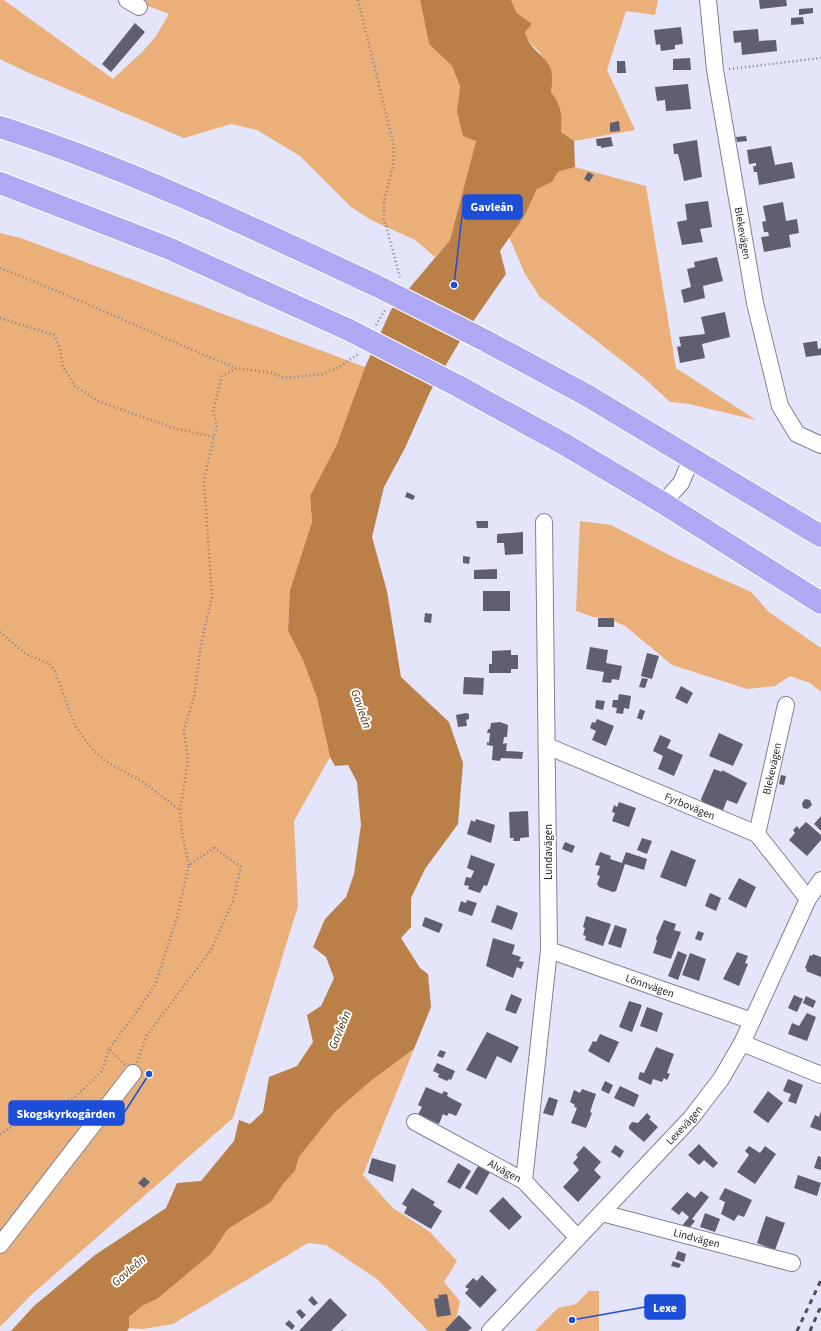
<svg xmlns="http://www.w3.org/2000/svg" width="821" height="1331" viewBox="0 0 821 1331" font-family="'Source Sans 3',sans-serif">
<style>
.green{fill:#ebb079}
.water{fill:#ba8048}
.building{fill:#605f72}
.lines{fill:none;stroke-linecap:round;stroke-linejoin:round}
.minor-casing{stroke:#818094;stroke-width:18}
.highway-casing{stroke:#fff;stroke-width:24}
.path{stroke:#81808f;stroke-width:2.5;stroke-dasharray:1 3;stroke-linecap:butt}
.minor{stroke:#fff;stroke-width:16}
.highway{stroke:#aea9f2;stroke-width:22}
.rail{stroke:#4f4e59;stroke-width:3;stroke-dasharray:5 5;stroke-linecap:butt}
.highway-bridge-casing{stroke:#fff;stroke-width:24;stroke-linecap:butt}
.highway-bridge{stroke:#aea9f2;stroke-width:22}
.labels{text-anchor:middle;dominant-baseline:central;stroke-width:4;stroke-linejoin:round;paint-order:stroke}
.street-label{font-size:11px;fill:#292830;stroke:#fff}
.water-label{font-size:12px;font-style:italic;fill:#542d00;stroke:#fff}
.leader{fill:none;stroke:#1d4ed8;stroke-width:1.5}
.callout-dot{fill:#1d4ed8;stroke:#fff;stroke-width:1.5}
.callout{fill:#1d4ed8;stroke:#1d4ed8;stroke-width:1.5}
.callout-label{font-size:12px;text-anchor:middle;font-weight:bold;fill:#fff}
</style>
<rect width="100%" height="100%" fill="#e4e4fa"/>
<g class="green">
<polygon points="0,0 4,0 113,79 143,51 156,36 169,14 148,6 142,0 420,0 429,44 452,66 460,88 457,111 476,141 450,240 435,257 415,240 371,220 351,207 300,156 257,130 231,124 184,138 29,73 0,59"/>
<path d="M511 0H658L655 15 626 11 607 70 635 130 574 141 560 132C562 116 562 105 551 92 553 79 551 68 543 57 536 46 529 46 525 32L532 24 517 13Z"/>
<polygon points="575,167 646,186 676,368 756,420 689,404 670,402 643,377 540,297 525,274 509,237 525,215 537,189 552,182 558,172"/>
<polygon points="0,233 21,238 365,367 337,444 310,496 312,522 290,590 288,631 303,660 317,698 330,757 294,821 298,906 233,1118 30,1296 0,1327"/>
<polygon points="580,521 611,525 675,558 751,592 769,612 821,648 821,692 810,683 790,676 775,686 747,689 672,665 625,626 607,618 593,617 576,611"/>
<polygon points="414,1049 363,1175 393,1208 430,1232 457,1261 444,1282 460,1301 457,1315 458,1329 455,1331 428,1331 377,1279 326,1245 308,1243 173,1324 143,1329 129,1328 129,1317 142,1306 157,1299 211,1254 228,1229 271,1202 284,1183 295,1171 299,1157 335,1112 372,1080"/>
<polygon points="589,1291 599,1291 599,1331 535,1331 558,1308 576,1304"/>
</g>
<path class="water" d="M420 0H511L517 13 532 24 525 32C533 61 558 52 551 92 562 105 562 116 561 132L574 141 575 167 558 172 552 182 537 189 525 215 500 251 506 274 463 336 430 392 405 448 384 487 372 537 387 591 401 677 449 722 463 763 458 824 425 869 411 898V927L401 938 420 968 428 974 431 1007 414 1049 372 1080 335 1112 299 1157 295 1171 284 1183 271 1202 228 1229 211 1254 157 1299 142 1306 129 1317V1328L127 1331H11L34 1306 95 1255 166 1208 177 1183 201 1181 234 1141 239 1120 250 1124 263 1112 269 1077 297 1066 313 1042 307 1015 321 1006 334 978 326 957 313 947 325 919 346 897 354 874 361 825 357 782 348 765 335 766 330 757 317 698 303 660 288 631 290 590 312 522 310 496 337 444 365 367 391 310 450 240 476 141 463 136 457 111 460 87 452 66 429 44Z"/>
<g class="building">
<polygon points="759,0 786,0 787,6 760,9"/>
<polygon points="813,8 813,13 799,15 799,9"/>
<polygon points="803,17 804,24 791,25 791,18"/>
<polygon points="135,23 145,32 111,72 102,64"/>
<polygon points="681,27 683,44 675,45 675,49 661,51 660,44 656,45 654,30"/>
<polygon points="758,29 759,41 776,40 777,51 742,55 741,42 734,43 733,31"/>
<polygon points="690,58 691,70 673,70 673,59"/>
<polygon points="617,61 625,61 626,73 617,73"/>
<polygon points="688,84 691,109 666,111 665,100 657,101 655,87"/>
<polygon points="619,121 620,131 610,132 610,123"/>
<polygon points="746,136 747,141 737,142 736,137"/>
<polygon points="611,137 613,146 601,148 601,146 597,146 596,139"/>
<polygon points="697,140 702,177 684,181 681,166 678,154 674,154 673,144"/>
<polygon points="771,146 775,165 792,162 795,178 759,185 757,172 754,172 753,166 756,166 756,163 749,164 747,150"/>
<polygon points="588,172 594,175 589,182 584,179"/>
<polygon points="708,201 712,227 700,229 703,242 682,245 677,222 687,220 685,204"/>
<polygon points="783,202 786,221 797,219 799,233 789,235 791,247 764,252 761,237 769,236 768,232 764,232 762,222 766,221 763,206"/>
<polygon points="717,257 723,281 703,286 705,298 684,303 681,290 691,287 687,269 695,267 694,262"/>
<polygon points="725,312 730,337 702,344 705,358 680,363 677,347 681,346 679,337 705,334 701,317"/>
<polygon points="817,341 818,349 821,348 821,355 806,357 803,343"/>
<polygon points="407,492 415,496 413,500 405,497"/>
<polygon points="476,521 488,521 488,528 477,528"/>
<polygon points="523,532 523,554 505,555 504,543 497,543 497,534"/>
<polygon points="463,556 470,557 469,564 463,563"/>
<polygon points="497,569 497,579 474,579 474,570"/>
<rect x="483" y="591" width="27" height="20"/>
<polygon points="425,613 432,614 431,623 424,622"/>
<rect x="598" y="618" width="16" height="9"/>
<polygon points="590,647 608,650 606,663 622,666 619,680 612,679 611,683 602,682 604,672 586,669"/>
<polygon points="511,650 511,655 518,655 518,669 511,669 511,673 489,673 489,664 492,664 492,651"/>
<polygon points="647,653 659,656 652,679 641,676"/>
<polygon points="464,677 484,678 483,695 463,694"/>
<polygon points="642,678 648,679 645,688 639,687"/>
<polygon points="681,686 693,693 687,704 675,698"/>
<polygon points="619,694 631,696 629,709 624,708 623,714 616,713 617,708 612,707 613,700 618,700"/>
<polygon points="596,700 605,701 603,710 595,708"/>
<polygon points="640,709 645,711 642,720 637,718"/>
<polygon points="466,713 469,714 469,719 466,720 467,726 458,727 456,715"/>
<polygon points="597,719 614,726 606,746 592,740 596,731 590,728 592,722 595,723"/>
<polygon points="500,722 508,725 507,737 504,737 503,744 507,743 506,751 523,752 522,759 501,758 500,761 492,760 493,746 487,745 487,742 489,743 490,733 487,733 488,729 490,729 491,723"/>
<polygon points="719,733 743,744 733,766 709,756"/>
<polygon points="660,735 671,740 667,748 683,755 674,776 658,769 663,756 653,751"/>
<polygon points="714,769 722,772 722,770 747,783 737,804 727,800 722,813 703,804 701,799"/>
<polygon points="781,775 786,776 784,785 779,784"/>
<polygon points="805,799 810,800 812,805 808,809 803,808 802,803"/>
<polygon points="619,802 636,808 629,827 612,821 615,813 612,812 614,805 617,807"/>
<polygon points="528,811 529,837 520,838 520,841 513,841 514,838 510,838 509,812"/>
<polygon points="821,816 821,831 814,824"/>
<polygon points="476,819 495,825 491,843 467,834 471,820 475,822"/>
<polygon points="806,822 821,835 821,840 807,856 789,840 795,833 793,830 797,826 799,829"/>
<polygon points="642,838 652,841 647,854 637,850"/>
<polygon points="565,842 575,846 572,853 562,849"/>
<polygon points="671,850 696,860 686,887 660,877"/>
<polygon points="600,852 611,856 610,859 622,863 626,852 647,859 644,870 625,864 616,891 613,892 599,887 597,884 600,876 597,875 600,866 595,865"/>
<polygon points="471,855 495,864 487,886 484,885 480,893 468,889 469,886 464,885 466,877 471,878 474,871 467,868"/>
<polygon points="739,878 756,887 746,908 728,899"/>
<polygon points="710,893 721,898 716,911 705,906"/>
<polygon points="467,900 477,903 472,916 458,911 461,901 466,903"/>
<polygon points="497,905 518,913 512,930 491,922"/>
<polygon points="586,916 611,924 603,946 585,940 586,936 583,935 585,928 583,927"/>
<polygon points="425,917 443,924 439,933 422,926"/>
<polygon points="664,920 676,924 674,930 681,932 671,959 653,953 657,941 656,938"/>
<polygon points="615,925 627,929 621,948 608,944"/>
<polygon points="698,931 704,933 701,941 695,939"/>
<polygon points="493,938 515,945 512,954 521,957 519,961 524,962 521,969 517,967 513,978 486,966"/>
<polygon points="678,951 687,955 678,980 668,976"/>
<polygon points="737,952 748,956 745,963 748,964 739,986 723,979"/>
<polygon points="690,953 706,959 699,981 682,975"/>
<polygon points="813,954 821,957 821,977 806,971 807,969 805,968 810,955 812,956"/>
<polygon points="511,994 522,999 516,1014 505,1010"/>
<polygon points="794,995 803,999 797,1012 788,1008"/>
<polygon points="806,996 816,1001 813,1008 803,1003"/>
<polygon points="629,1001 642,1005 632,1032 619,1027"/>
<polygon points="647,1007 663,1013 657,1032 640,1026"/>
<polygon points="807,1013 816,1017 807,1041 788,1034 792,1023 799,1026"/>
<polygon points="487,1032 519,1047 511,1063 497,1056 486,1079 466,1070"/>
<polygon points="600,1034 619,1042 609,1063 588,1051 593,1041 596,1042"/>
<polygon points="656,1047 674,1054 667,1073 670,1074 667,1080 664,1078 662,1082 653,1079 651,1085 638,1079 640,1072 644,1073"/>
<polygon points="440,1050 446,1052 443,1058 437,1056"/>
<polygon points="437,1063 455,1071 451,1080 449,1079 447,1081 438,1077 439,1074 433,1071"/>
<polygon points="788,1079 803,1085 796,1104 788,1101 791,1094 783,1091"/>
<polygon points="605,1081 613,1085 609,1094 601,1090"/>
<polygon points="620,1086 639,1095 634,1107 614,1098"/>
<polygon points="426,1087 442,1094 444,1091 448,1093 447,1096 462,1104 456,1116 449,1113 447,1116 443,1114 439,1124 418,1115 422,1107 418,1105"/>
<polygon points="582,1089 596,1094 590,1112 592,1113 586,1128 571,1123 577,1108 574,1107 575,1105 570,1102 574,1090 580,1093"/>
<polygon points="768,1091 783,1103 768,1123 753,1112"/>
<polygon points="549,1097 558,1100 553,1116 543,1113"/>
<polygon points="821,1111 821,1131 810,1127 815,1115 819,1117"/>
<polygon points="647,1113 651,1117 649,1119 658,1127 644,1142 629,1129 629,1126 632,1122 638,1123"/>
<polygon points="699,1144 718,1163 713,1168 704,1160 699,1165 688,1155"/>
<polygon points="615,1145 624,1151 620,1158 611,1152"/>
<polygon points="584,1146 601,1162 594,1170 601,1177 578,1202 563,1187 579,1170 573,1163 578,1157 576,1155"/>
<polygon points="749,1146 760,1153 765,1146 776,1154 755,1184 737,1172 749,1155 745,1151"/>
<polygon points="818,1156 821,1157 821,1170 814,1168"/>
<polygon points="372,1158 396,1165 393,1182 368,1173"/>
<polygon points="458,1163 471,1171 460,1189 447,1182"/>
<polygon points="478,1166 490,1172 477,1195 465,1188"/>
<polygon points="798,1175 821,1183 817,1196 794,1188"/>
<polygon points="144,1177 150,1182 144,1188 138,1183"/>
<polygon points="412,1188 435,1202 433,1205 442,1211 431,1229 404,1213 407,1207 402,1204"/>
<polygon points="725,1188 752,1200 744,1217 738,1215 734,1221 721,1214 725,1202 719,1199"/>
<polygon points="701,1191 709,1197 692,1219 695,1221 687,1231 681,1227 689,1217 682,1211 679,1215 671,1209 687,1192 695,1198"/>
<polygon points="503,1197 522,1217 509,1230 489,1211"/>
<polygon points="705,1213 720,1219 715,1232 700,1227"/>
<polygon points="766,1216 785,1223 775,1250 757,1243"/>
<polygon points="678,1251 686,1254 684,1262 675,1259"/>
<polygon points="673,1261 681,1264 679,1268 671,1266"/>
<polygon points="482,1275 497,1290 480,1308 465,1293 469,1289 465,1287 473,1278 477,1281"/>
<polygon points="447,1294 451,1315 437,1317 434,1299 439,1298 438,1295"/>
<polygon points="312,1296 318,1303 314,1306 308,1300"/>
<polygon points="330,1298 347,1315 331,1331 299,1331"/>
<polygon points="300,1309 306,1315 302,1319 296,1312"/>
<polygon points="459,1315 472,1328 468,1331 447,1331 445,1330"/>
<polygon points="289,1320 295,1326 292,1330 285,1324"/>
</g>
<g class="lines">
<g class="minor-casing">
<g id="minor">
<polyline points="127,0 139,7"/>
<path id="s1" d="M708 0 715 70 755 303 780 406 797 434 821 445"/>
<polyline points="663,503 681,483 692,457"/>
<path id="s2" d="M547 746 757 834 808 899"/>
<path id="s3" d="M757 834 786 705"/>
<path id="s4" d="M549 950 752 1021"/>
<polyline points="742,1043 821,1075"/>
<path id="s5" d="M415 1122 524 1181 578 1238"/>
<polyline points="524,1181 549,950 544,522"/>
<path id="s6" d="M602 1213 792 1263"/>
<polyline points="0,1245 133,1073"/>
<path id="s7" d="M490 1331 691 1118 721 1079 742 1043 808 899 821 880"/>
</g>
</g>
<g class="highway-casing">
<g id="highway">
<path d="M0 127C130 169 253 228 377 286"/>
<polyline points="0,183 168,248 349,330"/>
<polyline points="486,341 588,396 821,536"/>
<polyline points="458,386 564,444 663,503 821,603"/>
</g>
</g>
<g class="path">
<polyline points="358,0 394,146 393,166 384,201 384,219 400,277"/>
<polyline points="729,69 821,58"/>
<path d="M0 268C80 299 157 336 236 368"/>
<polyline points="0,318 54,335 60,349 63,367 75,386 100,402 177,429 214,437 217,426 213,411 222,376 237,368 272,373 285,378 322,374 338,368 358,354"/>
<polyline points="376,325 385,310"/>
<polyline points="0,632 26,654 50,664 54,669 75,726 92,749 105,761 143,782 180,810"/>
<polygon points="214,848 241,867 233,901 211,950 147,1035 133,1073 109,1049 136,1013 156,983 177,917 189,865"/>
<polyline points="189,865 182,834 180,810 188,761 184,730 194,697 201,644 212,597 204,480 214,437"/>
<polyline points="0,1134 40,1110 74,1098 102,1071 109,1049"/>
<polyline points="342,1331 345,1328"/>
</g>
<use href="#minor" class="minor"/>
<use href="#highway" class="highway"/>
<g class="rail">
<polyline points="797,1331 821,1280"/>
<polyline points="810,1331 821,1306"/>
</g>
<g class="highway-bridge-casing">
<g id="highway-bridge">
<polyline points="377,286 486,341"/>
<polyline points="349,330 458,386"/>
</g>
</g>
<use href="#highway-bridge" class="highway-bridge"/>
</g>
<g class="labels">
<g class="street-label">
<text stroke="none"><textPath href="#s1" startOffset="236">Blekevägen</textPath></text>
<text stroke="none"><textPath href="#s3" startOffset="67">Blekevägen</textPath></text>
<text stroke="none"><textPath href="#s2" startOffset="155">Fyrbovägen</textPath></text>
<text transform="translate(548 852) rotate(-90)">Lundavägen</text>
<text stroke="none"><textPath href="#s4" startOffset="107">Lönnvägen</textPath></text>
<text stroke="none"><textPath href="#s7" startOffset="283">Lexevägen</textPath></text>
<text stroke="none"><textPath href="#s5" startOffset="102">Alvägen</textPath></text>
<text stroke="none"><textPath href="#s6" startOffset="98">Lindvägen</textPath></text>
</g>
<g class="water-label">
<text transform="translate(361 709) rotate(71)">Gavleån</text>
<text transform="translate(340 1030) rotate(-68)">Gavleån</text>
<text transform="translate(129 1271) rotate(-41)">Gavleån</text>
</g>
</g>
<path class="leader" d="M454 285L463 207M149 1074L124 1113M572 1320L645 1307"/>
<g class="callout-dot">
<circle cx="454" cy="285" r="4"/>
<circle cx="149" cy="1074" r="4"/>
<circle cx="572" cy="1320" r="4"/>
</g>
<g class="callout">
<rect x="463" y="195" width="59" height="24" rx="4"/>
<rect x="9" y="1101" width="115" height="24" rx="4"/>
<rect x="645" y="1295" width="40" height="24" rx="4"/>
</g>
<g class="callout-label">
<text x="492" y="211">Gavleån</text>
<text x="66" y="1118">Skogskyrkogården</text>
<text x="665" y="1312">Lexe</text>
</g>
</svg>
